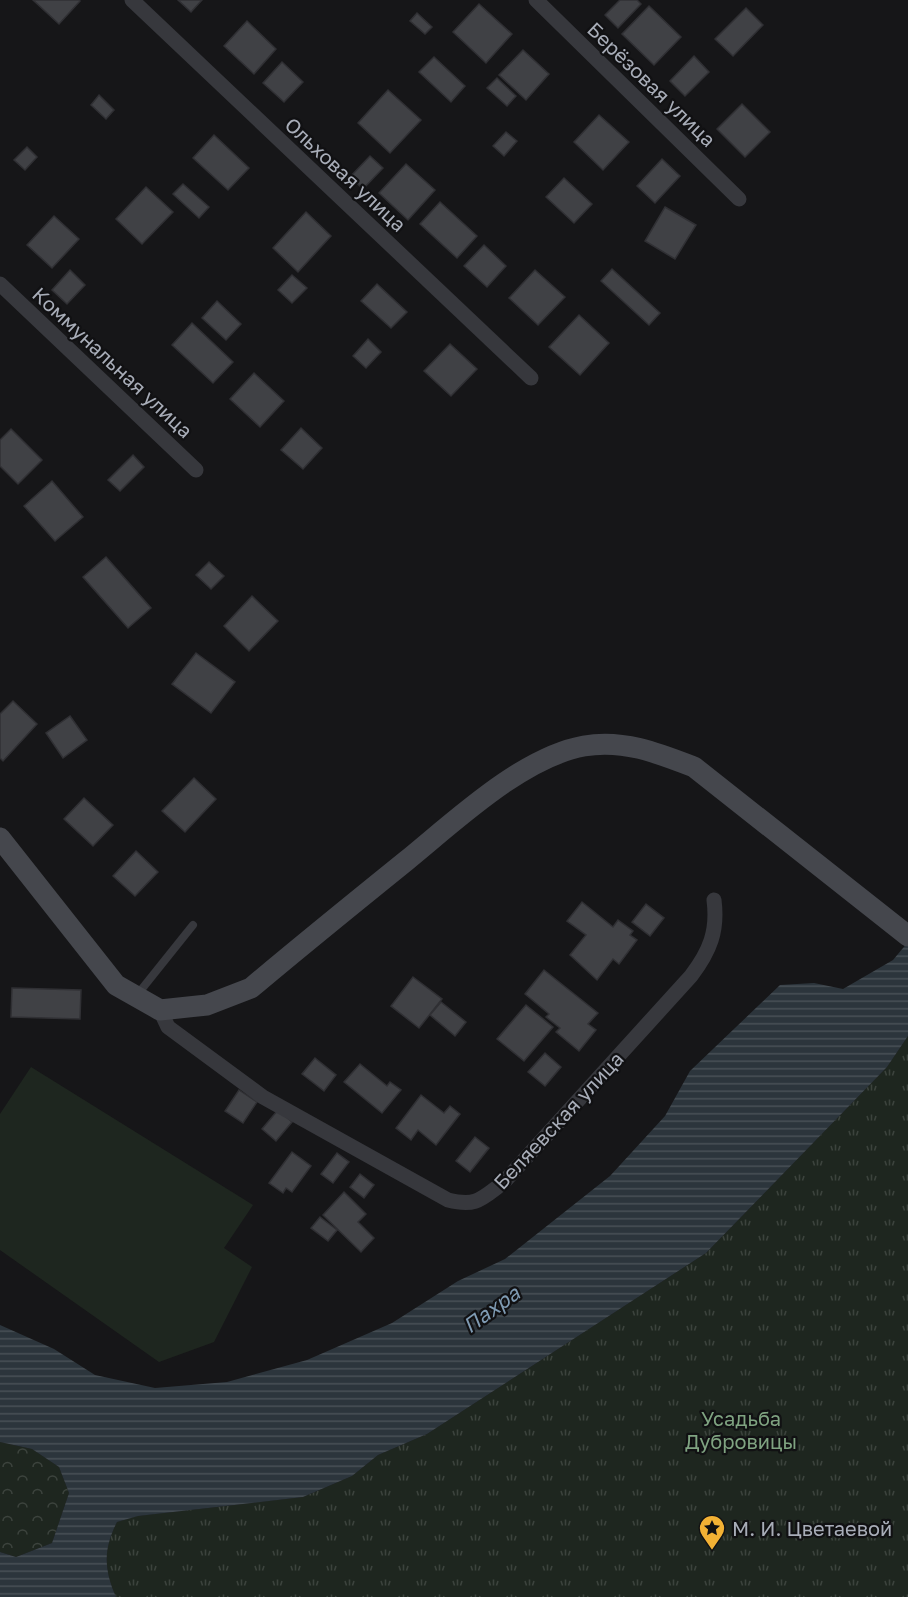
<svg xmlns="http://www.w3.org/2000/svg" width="908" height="1597" viewBox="0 0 908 1597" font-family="'Golos Text',sans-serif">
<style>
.grass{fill:url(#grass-tufts)}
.forest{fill:url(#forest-crowns)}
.pitch{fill:#1e261f}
.water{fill:url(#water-rules)}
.building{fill:#404145;stroke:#303034;stroke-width:1.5}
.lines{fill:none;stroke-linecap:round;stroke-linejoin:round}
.service{stroke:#37383d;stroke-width:8}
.minor{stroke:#37383d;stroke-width:15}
.secondary{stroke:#45474d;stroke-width:21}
.labels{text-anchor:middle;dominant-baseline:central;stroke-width:4.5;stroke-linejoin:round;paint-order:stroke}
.street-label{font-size:20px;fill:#a8adb8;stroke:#111113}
.park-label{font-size:20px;fill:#7fa381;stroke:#111113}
.poi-label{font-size:20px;fill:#a8adb8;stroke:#111113;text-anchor:start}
.water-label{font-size:21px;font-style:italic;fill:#7f9bb3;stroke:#111113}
</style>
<defs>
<pattern id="grass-tufts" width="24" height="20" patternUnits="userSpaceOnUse" patternTransform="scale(1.5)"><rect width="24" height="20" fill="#1e261f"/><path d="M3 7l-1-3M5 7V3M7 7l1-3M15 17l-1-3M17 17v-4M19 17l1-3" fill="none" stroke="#3c433d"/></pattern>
<pattern id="forest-crowns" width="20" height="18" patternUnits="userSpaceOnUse" patternTransform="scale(1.5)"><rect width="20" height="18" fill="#1e261f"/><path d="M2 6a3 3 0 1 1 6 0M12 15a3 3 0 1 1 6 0" fill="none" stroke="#3c433d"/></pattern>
<pattern id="water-rules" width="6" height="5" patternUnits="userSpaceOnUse" patternTransform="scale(1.5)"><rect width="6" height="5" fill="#2c353c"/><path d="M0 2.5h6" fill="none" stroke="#485056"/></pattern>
</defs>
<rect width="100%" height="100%" fill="#161618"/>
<path class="grass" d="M908 1036V1597H116C104 1569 103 1549 117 1522L137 1516 303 1497 352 1476 378 1455 427 1434 706 1253 887 1067Z"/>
<polygon class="forest" points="0,1442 32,1449 59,1467 69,1493 52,1543 16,1557 0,1552"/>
<polygon class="pitch" points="31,1067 253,1205 224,1248 252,1267 214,1342 159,1362 0,1250 0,1114"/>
<path class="water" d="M908 942V1036L887 1067 706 1253 427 1434 378 1455 352 1476 303 1497 138 1516 117 1522C103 1550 104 1569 116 1597H0V1552L16 1557 52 1543 69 1493 59 1467 32 1449 0 1442V1325L54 1349 95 1375 155 1388 227 1382 307 1360 392 1323 458 1281 505 1259 610 1176 665 1116 690 1071 780 985 814 983 843 989 893 960Z"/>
<g class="building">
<polygon points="33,0 79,0 80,1 59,24"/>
<polygon points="178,0 202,0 191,12"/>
<polygon points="620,0 637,0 641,4 618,28 605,15"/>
<polygon points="479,4 512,34 486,63 453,32"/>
<polygon points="649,6 681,37 654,65 622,34"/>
<polygon points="746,8 763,25 733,56 715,39"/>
<polygon points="417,13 432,27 425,34 410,21"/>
<polygon points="247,21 276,49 254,74 224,46"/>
<polygon points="523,50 549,74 526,100 499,75"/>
<polygon points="694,56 709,72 685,96 670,81"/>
<polygon points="434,57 465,86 451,102 419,72"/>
<polygon points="282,62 303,82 284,102 263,83"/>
<polygon points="497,78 516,96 507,106 487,88"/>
<polygon points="388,90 421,120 390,153 358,123"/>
<polygon points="99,95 114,110 106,119 91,105"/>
<polygon points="742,104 770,132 745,157 717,129"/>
<polygon points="599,115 629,142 603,170 574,142"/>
<polygon points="506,132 517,141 504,156 493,146"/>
<polygon points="214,135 249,168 228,190 193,158"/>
<polygon points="27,147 37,157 25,170 14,160"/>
<polygon points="370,156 383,168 363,189 350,177"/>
<polygon points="662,159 680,176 655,203 637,186"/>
<polygon points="406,164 435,190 408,220 379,193"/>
<polygon points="564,178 592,204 574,223 546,197"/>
<polygon points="183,184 209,207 199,218 173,194"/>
<polygon points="146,187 173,212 142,244 116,219"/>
<polygon points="440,202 477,236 457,258 420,224"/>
<polygon points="665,207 696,225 675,259 645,241"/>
<polygon points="306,212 331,236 298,272 273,248"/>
<polygon points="54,216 79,239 52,268 27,245"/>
<polygon points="484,245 506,266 487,287 464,266"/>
<polygon points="612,269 660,313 649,325 601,281"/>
<polygon points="70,270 85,285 67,304 52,290"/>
<polygon points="535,270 565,297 538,325 509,298"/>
<polygon points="292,275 307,288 292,303 278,290"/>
<polygon points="377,284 407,312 391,328 361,301"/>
<polygon points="217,301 241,324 226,340 202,318"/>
<polygon points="579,315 609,343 580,375 549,347"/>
<polygon points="192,323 233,362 213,383 172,345"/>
<polygon points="368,339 381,352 366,368 353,356"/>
<polygon points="450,344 477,369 451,396 424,371"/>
<polygon points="254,373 284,401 260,427 230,399"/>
<polygon points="301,428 322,448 303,469 281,450"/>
<polygon points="11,429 42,460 18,484 0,466 0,440"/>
<polygon points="133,455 144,467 120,491 108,480"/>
<polygon points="52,481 83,517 55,541 24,506"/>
<polygon points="106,557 151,608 128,628 83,577"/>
<polygon points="209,562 224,576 211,589 196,575"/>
<polygon points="252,596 278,621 249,651 224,626"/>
<polygon points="196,653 235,682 211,713 172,684"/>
<polygon points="13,701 37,724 3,761 0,758 0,714"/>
<polygon points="70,716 87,740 63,758 46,733"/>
<polygon points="194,778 216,799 185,832 162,811"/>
<polygon points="84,798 113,825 93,846 64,819"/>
<polygon points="136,851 158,872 135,896 113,876"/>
<polygon points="582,902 613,927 618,920 633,931 630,935 637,940 619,964 613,959 597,980 570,955 586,935 567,921"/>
<polygon points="646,904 664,918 650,936 632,922"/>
<polygon points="544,970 598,1013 588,1024 596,1030 579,1051 556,1032 560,1028 546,1017 549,1014 525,994"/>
<polygon points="413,977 442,999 419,1028 391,1006"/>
<polygon points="12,988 81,990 80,1019 11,1017"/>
<polygon points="441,1002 466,1022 455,1036 430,1015"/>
<polygon points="526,1005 553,1027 524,1061 497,1039"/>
<polygon points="545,1053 561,1067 545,1086 528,1072"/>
<polygon points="315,1058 336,1075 324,1091 302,1074"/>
<polygon points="360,1064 387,1086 390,1082 401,1090 382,1113 344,1082"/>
<polygon points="239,1090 257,1102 243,1123 225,1111"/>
<polygon points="421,1095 444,1113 450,1106 460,1114 436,1145 418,1130 411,1140 396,1128"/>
<polygon points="278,1110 292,1122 276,1141 262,1129"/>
<polygon points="475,1137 489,1148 470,1172 456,1161"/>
<polygon points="292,1152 311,1166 292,1192 286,1188 283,1193 269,1183"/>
<polygon points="337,1153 349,1162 333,1183 321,1174"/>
<polygon points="360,1174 374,1185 364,1198 350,1187"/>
<polygon points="344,1192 366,1214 358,1222 374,1238 361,1252 323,1215"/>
<polygon points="320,1217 337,1230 328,1241 311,1228"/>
</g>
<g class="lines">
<polyline class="service" points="137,995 193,925"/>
<g class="minor">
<polyline points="132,0 531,378"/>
<polyline points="536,0 739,199"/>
<polyline points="0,284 196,470"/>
<path d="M160 1010 168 1027 263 1097 448 1200C477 1207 481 1199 504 1182L691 976C710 951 718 931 714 900"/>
</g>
<path class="secondary" d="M0 838 116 985 160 1010 207 1005 251 988C302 945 354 903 406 861 454 822 522 757 584 746 623 739 658 753 694 767L908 936"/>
</g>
<defs>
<g id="sight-pin" transform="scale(1.35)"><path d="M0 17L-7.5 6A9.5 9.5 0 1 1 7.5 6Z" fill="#f2b134" stroke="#111113"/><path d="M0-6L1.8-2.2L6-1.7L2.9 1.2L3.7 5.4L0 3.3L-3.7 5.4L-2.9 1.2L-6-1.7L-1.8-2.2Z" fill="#111"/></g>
</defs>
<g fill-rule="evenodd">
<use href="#sight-pin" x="712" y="1528"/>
</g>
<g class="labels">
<g class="street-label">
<text transform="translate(652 84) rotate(44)">Берёзовая улица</text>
<text transform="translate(346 174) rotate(43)">Ольховая улица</text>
<text transform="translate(113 362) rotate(43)">Коммунальная улица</text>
<text transform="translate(558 1120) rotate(-47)">Беляевская улица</text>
</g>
<g class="park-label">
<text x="741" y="1418">Усадьба<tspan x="741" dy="23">Дубровицы</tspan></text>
</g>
<g class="poi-label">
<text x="732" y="1528">М. И. Цветаевой</text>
</g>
<g class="water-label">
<text transform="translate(491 1309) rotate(-36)">Пахра</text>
</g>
</g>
</svg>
